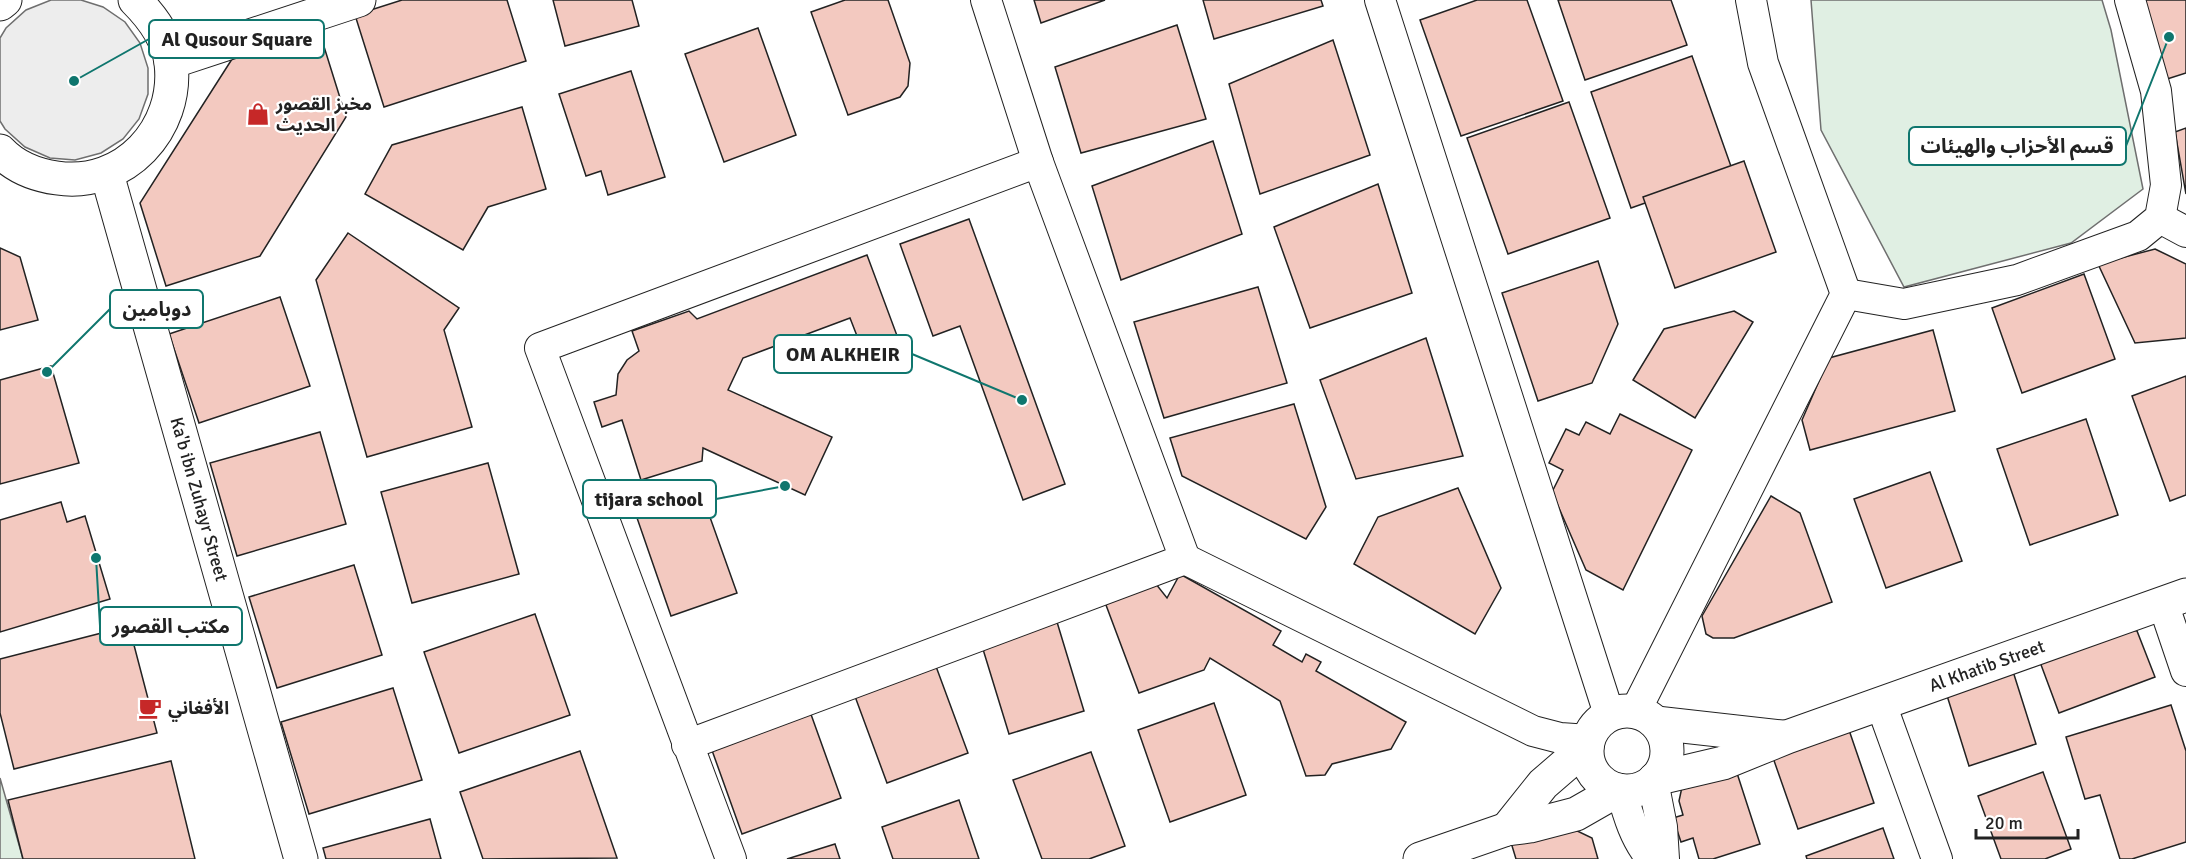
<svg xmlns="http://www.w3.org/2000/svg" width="2186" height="859" viewBox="0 0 2186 859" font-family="Signika,'Noto Sans Arabic',sans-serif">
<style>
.green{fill:#e0efe3;stroke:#6f6f6f;stroke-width:1.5}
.parking{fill:#ededed;stroke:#6f6f6f;stroke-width:1.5}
.building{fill:#f3c9c0;stroke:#222;stroke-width:1.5}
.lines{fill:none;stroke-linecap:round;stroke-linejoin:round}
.street-casing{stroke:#222;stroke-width:32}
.secondary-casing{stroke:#222;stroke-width:35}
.street{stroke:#fff;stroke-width:30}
.secondary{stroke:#fff;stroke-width:33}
.labels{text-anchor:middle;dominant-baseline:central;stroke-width:4.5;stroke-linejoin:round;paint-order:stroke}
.poi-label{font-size:18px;font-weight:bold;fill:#222;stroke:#fff;text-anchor:start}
.street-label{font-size:18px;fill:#222;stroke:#fff}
.leader{fill:none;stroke:#0f766e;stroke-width:2}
.callout-dot{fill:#0f766e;stroke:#fff;stroke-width:2}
.callout{fill:#fff;stroke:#0f766e;stroke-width:2}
.callout-label{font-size:20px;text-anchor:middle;font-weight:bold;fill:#222}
</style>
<rect width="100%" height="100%" fill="#fff"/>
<g class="green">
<polygon points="1811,0 2102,0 2111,30 2143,189 2071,243 1904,287 1821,130"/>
<polygon points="0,778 23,859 0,859"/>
</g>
<polygon class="parking" points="51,0 81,0 103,7 125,22 140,43 148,68 148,94 139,119 123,139 101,153 75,160 50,158 25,147 5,129 0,121 0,38 6,28 26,10"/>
<g class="building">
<polygon points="402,0 507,0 526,61 384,107 355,15"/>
<polygon points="553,0 632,0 639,26 565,46"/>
<polygon points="845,0 888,0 910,63 908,86 900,97 848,115 811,12"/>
<polygon points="1034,0 1105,0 1041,23"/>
<polygon points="1203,0 1321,0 1323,6 1214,39"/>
<polygon points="1477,0 1527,0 1563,101 1461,136 1420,20"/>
<polygon points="1558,0 1671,0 1687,45 1585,80"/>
<polygon points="2142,0 2186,0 2186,73 2164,80"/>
<polygon points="316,21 346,117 260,256 166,286 140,203 241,45"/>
<polygon points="1177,25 1206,119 1081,153 1055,67"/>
<polygon points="758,28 796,135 724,162 685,54"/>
<polygon points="1333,40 1370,155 1260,194 1229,84"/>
<polygon points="1692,56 1733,172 1631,208 1591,92"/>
<polygon points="631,71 665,177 608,195 601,171 586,176 559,94"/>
<polygon points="1569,102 1610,218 1508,254 1467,138"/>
<polygon points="522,107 546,189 488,207 463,250 365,194 392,145"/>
<polygon points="2186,128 2186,194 2175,132"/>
<polygon points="1213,141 1242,234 1121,280 1092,186"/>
<polygon points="1744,161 1776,252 1675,288 1643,197"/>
<polygon points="1378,184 1412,293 1310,328 1274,227"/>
<polygon points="969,219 1065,484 1023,500 960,326 933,336 900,244"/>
<polygon points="348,233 459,308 444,330 472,427 367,457 316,280"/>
<polygon points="0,248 20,257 38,320 0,330"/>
<polygon points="2155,249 2186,264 2186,338 2135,343 2098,264"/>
<polygon points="867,255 899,341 864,354 850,318 743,358 728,390 832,437 805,495 703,448 702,461 641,480 622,420 602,427 594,402 616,395 618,374 627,360 639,351 632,331 689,311 697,319"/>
<polygon points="1598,261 1618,324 1592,383 1538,401 1502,293"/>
<polygon points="2084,274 2115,359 2022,393 1992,308"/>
<polygon points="1258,287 1287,383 1164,418 1134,322"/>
<polygon points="280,297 310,386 199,423 169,334"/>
<polygon points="1734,311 1753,322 1695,418 1633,380 1664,329"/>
<polygon points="1933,330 1955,411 1810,450 1802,420 1829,358"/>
<polygon points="1426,338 1463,456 1356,479 1320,380"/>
<polygon points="51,366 79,463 0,484 0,380"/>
<polygon points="2186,376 2186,495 2170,501 2132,396"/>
<polygon points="1294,404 1326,507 1306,539 1182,476 1170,438"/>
<polygon points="1620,414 1692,450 1623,590 1586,570 1552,492 1563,470 1549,463 1566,429 1579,435 1586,422 1610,434"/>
<polygon points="2086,419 2118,515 2030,545 1997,449"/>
<polygon points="320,432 346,524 237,556 210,463"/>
<polygon points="488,463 519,574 412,603 381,492"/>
<polygon points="1930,472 1962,561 1886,588 1854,499"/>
<polygon points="1458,488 1501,588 1475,634 1354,564 1378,517"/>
<polygon points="701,492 737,593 671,616 636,515"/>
<polygon points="1771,496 1800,513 1832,602 1734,638 1713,638 1706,634 1702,616"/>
<polygon points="61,502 67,522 85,516 110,599 0,632 0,520"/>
<polygon points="354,565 382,655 277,688 249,597"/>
<polygon points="1180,574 1281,631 1273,645 1302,662 1306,654 1321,662 1316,671 1406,722 1391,749 1332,764 1325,775 1306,776 1280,701 1210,658 1204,670 1139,693 1103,597 1156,584 1167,598"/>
<polygon points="535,614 570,715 459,753 424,652"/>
<polygon points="1057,622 1084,711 1009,734 982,646"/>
<polygon points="129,626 157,733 14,769 0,713 0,659"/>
<polygon points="2122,628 2137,631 2155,677 2059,713 2037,654"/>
<polygon points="934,661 968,753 887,783 853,691"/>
<polygon points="2011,665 2036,744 1969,766 1944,686"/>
<polygon points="393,688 422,780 309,814 281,722"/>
<polygon points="1214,703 1246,795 1170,822 1138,730"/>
<polygon points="2171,705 2186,751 2186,842 2132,859 2120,859 2100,795 2085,799 2066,737"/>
<polygon points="808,706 841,798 742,834 709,742"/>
<polygon points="1849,730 1874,803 1798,829 1771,752"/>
<polygon points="580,751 617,858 483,859 460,792"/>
<polygon points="1091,752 1125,846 1089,859 1042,859 1013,780"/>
<polygon points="171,761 195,859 23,859 8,800"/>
<polygon points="1736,770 1760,844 1713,859 1699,859 1693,838 1681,842 1673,818 1683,815 1679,801 1682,787"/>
<polygon points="2043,772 2071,849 2045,859 2001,859 1978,796"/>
<polygon points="959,800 979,859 893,859 882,827"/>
<polygon points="1544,815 1592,838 1598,859 1516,859 1506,826"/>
<polygon points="430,819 441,859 326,859 323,848"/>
<polygon points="1883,828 1894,859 1807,859 1806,856"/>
<polygon points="835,844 840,859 787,859"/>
</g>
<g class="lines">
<g class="street-casing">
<g id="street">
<polyline points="986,0 1038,162"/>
<polyline points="1380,0 1609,714"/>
<polyline points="2160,218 2186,232"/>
<polyline points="1846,294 1904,304 2017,280 2138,236 2160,218 2166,185 2156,91 2130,0"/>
<polyline points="1185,559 1533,731 1560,738 1589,740"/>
<polyline points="2163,603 2186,671"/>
<polyline points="1881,704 1937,859"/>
<polyline points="1635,712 1846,294 1763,63 1751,0"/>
<polyline points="687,745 1185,559 1038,162 540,348 731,859"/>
<polyline points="1653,781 1662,827 1664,859"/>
<path d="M1621 790C1628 815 1635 840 1652 859"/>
</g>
</g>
<g class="secondary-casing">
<g id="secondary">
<polyline points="0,4 5,0"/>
<polyline points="171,62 359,0"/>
<path d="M0 151C15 167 35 175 57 178 124 188 179 129 171 63 168 38 152 17 135 0"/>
<path id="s1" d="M107 174 301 859"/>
<circle cx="1627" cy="751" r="40"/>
<polyline points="1656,723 1782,737"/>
<path id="s2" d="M1655 779 1723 763 1787 737 2186 595"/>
<polyline points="1507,829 1543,784 1587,746"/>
<polyline points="1420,859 1507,829 1530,826 1576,814 1618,790"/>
</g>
</g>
<use href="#street" class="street"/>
<use href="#secondary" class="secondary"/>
</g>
<defs>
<g id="shop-bare" transform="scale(1.8)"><path d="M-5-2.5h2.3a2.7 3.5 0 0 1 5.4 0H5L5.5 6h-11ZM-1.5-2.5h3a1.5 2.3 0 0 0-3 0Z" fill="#c62828" stroke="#fff" stroke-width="2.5" paint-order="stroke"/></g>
<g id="cafe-bare" transform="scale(1.8)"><path d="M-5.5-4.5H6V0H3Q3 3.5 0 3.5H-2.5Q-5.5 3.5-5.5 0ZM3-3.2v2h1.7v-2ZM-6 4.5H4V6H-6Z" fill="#c62828" stroke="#fff" stroke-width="2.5" paint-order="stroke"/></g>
</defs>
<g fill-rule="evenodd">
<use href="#shop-bare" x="258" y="114"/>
<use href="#cafe-bare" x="150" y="708"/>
</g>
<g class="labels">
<g class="poi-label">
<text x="276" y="104">مخبز القصور<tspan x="276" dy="21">الحديث</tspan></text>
<text x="168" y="708">الأفغاني</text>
</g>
<g class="street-label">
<text stroke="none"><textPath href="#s1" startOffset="338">Ka'b ibn Zuhayr Street</textPath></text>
<text stroke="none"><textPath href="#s2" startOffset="351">Al Khatib Street</textPath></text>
</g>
</g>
<path class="leader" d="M74 81L149 39M2169 37L2126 146M47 372L110 309M1022 400L912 354M785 486L716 499M96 558L100 626"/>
<g class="callout-dot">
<circle cx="74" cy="81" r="6"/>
<circle cx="2169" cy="37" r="6"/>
<circle cx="47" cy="372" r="6"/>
<circle cx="1022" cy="400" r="6"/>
<circle cx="785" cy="486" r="6"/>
<circle cx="96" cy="558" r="6"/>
</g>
<g class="callout">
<rect x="149" y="20" width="175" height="38" rx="6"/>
<rect x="1909" y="127" width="217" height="38" rx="6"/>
<rect x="110" y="290" width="93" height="38" rx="6"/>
<rect x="774" y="335" width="138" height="38" rx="6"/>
<rect x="583" y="480" width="133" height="38" rx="6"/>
<rect x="100" y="607" width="142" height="38" rx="6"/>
</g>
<g class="callout-label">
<text x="237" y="46">Al Qusour Square</text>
<text x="2017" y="153">قسم الأحزاب والهيئات</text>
<text x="157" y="316">دوبامين</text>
<text x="843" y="361">OM ALKHEIR</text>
<text x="649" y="506">tijara school</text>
<text x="171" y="633">مكتب القصور</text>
</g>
<path d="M1976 829v9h102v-9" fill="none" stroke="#222222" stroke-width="3"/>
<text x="1985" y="829" font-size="18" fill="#222222" stroke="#ffffff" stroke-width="4.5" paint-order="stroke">20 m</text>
</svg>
